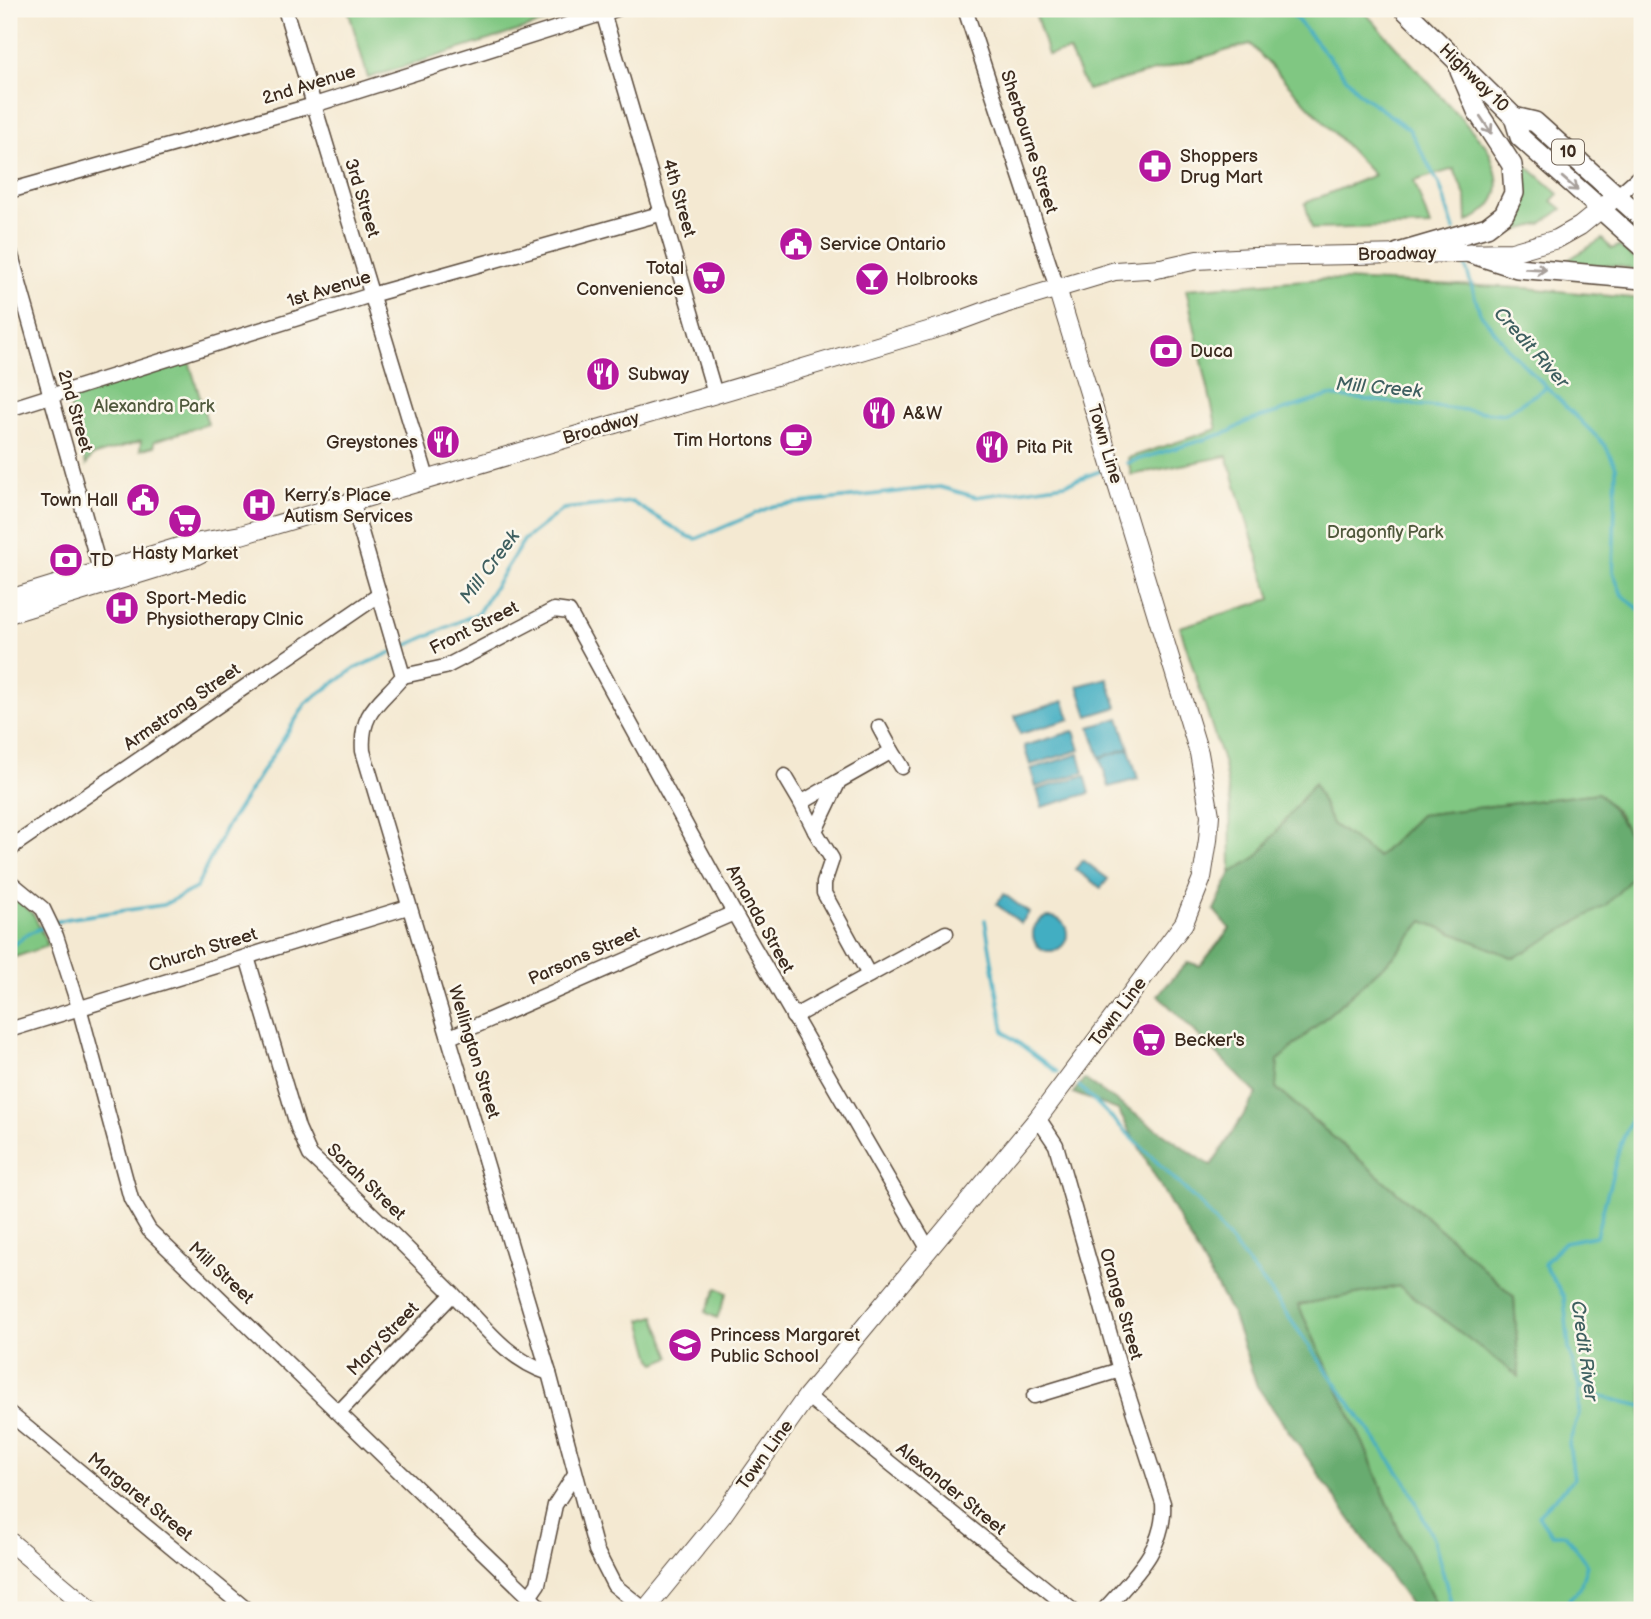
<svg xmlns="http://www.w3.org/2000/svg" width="1651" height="1619" viewBox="0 0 1651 1619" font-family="'Balsamiq Sans',sans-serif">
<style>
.green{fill:#80c782;stroke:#5e7850;stroke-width:2}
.forest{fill:#68ac70;stroke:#526b47;stroke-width:2}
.water{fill:#43aec2;stroke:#3f6c70;stroke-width:2}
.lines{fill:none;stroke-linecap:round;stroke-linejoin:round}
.stream{stroke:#43aec2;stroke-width:3.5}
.minor-casing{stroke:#574739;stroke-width:17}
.major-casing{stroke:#574739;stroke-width:20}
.highway-casing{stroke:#574739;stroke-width:22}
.minor{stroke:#fff;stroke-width:14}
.major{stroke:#fff;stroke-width:18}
.highway{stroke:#fff;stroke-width:19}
.oneway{stroke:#a79f9a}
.labels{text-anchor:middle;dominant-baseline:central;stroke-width:5;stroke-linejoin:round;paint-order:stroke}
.shield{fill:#fbf7ec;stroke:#75685c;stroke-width:2}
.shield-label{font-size:16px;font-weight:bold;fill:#3b2a1e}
.street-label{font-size:18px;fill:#3b2a1e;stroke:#fbf7ec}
.poi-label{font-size:18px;fill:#3b2a1e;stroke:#fbf7ec;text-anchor:start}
.park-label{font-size:18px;fill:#50593c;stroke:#fbf7ec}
.water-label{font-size:19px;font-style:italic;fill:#3e5f60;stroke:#fbf7ec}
</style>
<rect width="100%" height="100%" fill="#fbf7ec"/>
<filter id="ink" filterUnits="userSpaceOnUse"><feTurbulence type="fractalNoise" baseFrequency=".0143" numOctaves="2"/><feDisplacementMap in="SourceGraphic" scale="14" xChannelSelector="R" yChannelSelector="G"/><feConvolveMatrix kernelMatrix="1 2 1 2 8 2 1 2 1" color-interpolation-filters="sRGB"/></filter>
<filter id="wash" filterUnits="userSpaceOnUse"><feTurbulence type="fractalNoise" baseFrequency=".00686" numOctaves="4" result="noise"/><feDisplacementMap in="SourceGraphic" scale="28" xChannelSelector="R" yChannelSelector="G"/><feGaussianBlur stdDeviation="1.57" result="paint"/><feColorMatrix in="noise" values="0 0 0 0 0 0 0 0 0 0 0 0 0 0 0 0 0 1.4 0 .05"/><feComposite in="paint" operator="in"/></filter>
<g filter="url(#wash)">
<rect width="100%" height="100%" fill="#f4e9d2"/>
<g class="green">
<polygon points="348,9 587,9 368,78"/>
<path d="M1034 9H1362L1487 147C1503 182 1505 204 1467 222L1466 198 1454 169 1414 181 1430 226 1312 229 1305 203 1374 175 1250 44 1087 90 1069 51 1048 55Z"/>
<path d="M1519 159 1559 194 1552 201 1562 209 1541 224 1488 238C1492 233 1500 230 1506 225 1525 209 1525 181 1519 159Z"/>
<polygon points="1602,239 1612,249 1619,246 1642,265 1642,271 1618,266 1563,263"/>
<polygon points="1319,279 1526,288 1642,299 1642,1610 1439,1610 1400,1533 1364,1445 1298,1305 1399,1286 1519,1376 1514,1297 1446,1234 1275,1087 1278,1060 1395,955 1423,921 1514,958 1637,854 1619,814 1598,793 1420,815 1378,857 1332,824 1314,784 1258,856 1231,873 1230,803 1224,765 1180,627 1271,599 1227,456 1131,475 1128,458 1217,429 1186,289"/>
<polygon points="189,361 208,424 154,441 155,446 140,450 141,441 92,456 86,465 70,405 73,397"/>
<polygon points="9,892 34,915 48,946 9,959"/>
<polygon points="717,1288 727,1293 717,1318 705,1312"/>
<polygon points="655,1316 671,1357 656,1363 652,1359 641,1320"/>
</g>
<path class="forest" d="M1314 783 1332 824 1378 857 1420 815 1598 793C1621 815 1636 840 1638 872L1606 905 1514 958 1423 921 1395 955 1278 1060 1276 1088 1446 1234 1514 1297 1519 1377 1399 1286 1298 1305 1364 1445 1400 1533 1439 1610H1414L1257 1386 1232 1314 1118 1110 1073 1093 1084 1079 1211 1166 1257 1094 1158 995 1188 962 1200 966 1230 929 1214 910 1231 873 1258 856Z"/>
<g class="water">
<polygon points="1107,678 1117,707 1088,716 1078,686"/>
<polygon points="1064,701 1070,719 1020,734 1015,716"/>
<polygon points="1119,718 1129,748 1100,757 1090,727"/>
<polygon points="1074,731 1080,750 1030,765 1024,746"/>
<polygon points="1129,749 1138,779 1109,787 1100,758"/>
<polygon points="1079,754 1084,772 1036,787 1031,769"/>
<polygon points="1085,775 1090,793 1042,807 1037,790"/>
<polygon points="1083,860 1108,879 1101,888 1075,869"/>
<polygon points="1004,894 1029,913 1021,923 996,904"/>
<circle cx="1050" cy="934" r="17"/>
</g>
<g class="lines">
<g class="stream">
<polyline points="1288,9 1360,94 1409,129 1440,186 1454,230"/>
<polyline points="1463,258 1480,313 1512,353 1605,445 1616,467 1613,572 1622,595 1642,612"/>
<polyline points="1127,463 1229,432 1246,422 1329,396 1504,414 1547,387"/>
<polyline points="399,649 478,613 524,540 563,509 632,502 687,536 696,539 773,506 940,487 976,497 1065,484 1103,470"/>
<polyline points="985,920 1004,1032 1057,1072"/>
<polyline points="53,923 65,919 163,905 196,888 225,829 307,702 354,669 392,652"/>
<polyline points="9,948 29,933 46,926"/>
<polyline points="1079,1086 1204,1208 1271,1292 1408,1485 1435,1543 1453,1610"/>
<polyline points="1579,1386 1602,1397 1642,1406"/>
<polyline points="1575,1610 1569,1599 1580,1588 1587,1564 1565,1534 1551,1534 1538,1515 1574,1479 1569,1443 1579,1414 1579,1386 1569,1349 1564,1297 1544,1264 1564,1242 1596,1236 1620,1146 1642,1094"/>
</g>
</g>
</g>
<g filter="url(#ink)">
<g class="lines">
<g class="minor-casing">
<g id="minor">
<polyline points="285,9 427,478"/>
<polyline points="602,9 715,394"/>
<polyline points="965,9 1057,288"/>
<polyline points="9,191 314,105 617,9"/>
<polyline points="1617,196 1642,174"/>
<polyline points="9,248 103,580"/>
<polyline points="9,409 371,295 663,213"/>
<path d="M352 501 403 676C381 703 360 710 363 751L549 1373 596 1550 614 1585 645 1610"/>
<polyline points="403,676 445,667 554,610 569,612 734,913 929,1250"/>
<polyline points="879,727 892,751"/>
<polyline points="785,776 801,803"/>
<polyline points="815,831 801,803 837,782"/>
<polyline points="9,852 16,844 379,595"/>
<polyline points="9,881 43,909 56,936 79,1007 131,1199 149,1230 543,1610"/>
<path d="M247 957 298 1128 310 1155C357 1198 402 1244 448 1289 480 1320 505 1359 549 1373"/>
<polyline points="869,975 824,893 824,883 832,859 815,831 839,781 892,751 902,767"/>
<polyline points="793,1017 946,933"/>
<polyline points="9,1030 408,907"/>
<polyline points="450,1037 734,913"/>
<path d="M1038 1118 1056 1145 1120 1370 1163 1503C1166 1549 1132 1578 1104 1610"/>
<polyline points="807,1396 1072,1610"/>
<polyline points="1034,1396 1120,1370"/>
<polyline points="340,1411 453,1294"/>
<polyline points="9,1413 247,1610"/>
<polyline points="529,1597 538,1584 555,1505 575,1474"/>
</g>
</g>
<g class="major-casing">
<g id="major">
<polyline points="1152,270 1197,260 1254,257 1512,252 1557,239 1580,226 1617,196"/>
<polyline points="9,599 188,544 241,535 948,325 1005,304 1115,271 1162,268"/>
<polyline points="9,614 191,558 215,546"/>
<polyline points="9,1541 91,1610"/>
<polyline points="645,1610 722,1516 807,1396 1038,1118 1184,923 1202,878 1208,840 1210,815 1199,753 1057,288"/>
</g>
</g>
<g class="highway-casing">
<g id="highway">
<polyline points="1404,9 1514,117 1520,137 1642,246"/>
<polyline points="1514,117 1535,122 1642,218"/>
<polyline points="1398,253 1487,227 1504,214 1514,193 1512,165 1477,111 1460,71"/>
<polyline points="1470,253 1517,268 1642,279"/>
</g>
</g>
<use href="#minor" class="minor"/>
<use href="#major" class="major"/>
<use href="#highway" class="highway"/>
</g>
<defs><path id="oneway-shaft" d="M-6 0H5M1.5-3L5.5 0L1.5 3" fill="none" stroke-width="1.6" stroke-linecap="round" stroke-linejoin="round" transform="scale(1.75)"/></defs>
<g class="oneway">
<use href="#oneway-shaft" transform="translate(1486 125) rotate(57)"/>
<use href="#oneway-shaft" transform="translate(1570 184) rotate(41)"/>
<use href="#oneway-shaft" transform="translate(1536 269) rotate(3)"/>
</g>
</g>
<defs>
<g id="pharmacy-disc" transform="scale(1.75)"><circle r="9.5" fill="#b5179e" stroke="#fbf7ec"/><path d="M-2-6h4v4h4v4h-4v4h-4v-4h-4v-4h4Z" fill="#fff"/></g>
<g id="civic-disc" transform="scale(1.75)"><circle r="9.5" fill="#b5179e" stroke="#fbf7ec"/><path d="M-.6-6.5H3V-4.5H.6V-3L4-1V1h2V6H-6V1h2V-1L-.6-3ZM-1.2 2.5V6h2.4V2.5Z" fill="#fff"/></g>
<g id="supermarket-disc" transform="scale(1.75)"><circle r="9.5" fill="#b5179e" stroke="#fbf7ec"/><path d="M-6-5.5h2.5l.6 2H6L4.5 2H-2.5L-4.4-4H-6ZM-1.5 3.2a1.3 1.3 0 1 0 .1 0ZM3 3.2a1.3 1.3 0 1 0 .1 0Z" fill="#fff"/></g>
<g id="bar-disc" transform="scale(1.75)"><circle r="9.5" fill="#b5179e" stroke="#fbf7ec"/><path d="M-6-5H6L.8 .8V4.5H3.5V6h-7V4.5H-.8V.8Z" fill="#fff"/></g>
<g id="bank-disc" transform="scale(1.75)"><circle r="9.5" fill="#b5179e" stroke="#fbf7ec"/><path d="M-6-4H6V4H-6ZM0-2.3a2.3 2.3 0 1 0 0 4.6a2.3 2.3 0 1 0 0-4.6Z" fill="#fff"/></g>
<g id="restaurant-disc" transform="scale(1.75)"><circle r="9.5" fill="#b5179e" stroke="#fbf7ec"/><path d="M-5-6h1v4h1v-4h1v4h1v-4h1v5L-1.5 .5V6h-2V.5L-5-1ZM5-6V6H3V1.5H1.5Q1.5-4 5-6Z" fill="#fff"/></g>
<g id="cafe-disc" transform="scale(1.75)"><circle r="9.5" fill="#b5179e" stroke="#fbf7ec"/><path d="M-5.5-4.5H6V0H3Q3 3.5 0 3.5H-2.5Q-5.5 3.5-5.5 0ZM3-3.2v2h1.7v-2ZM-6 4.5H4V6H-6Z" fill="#fff"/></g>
<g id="hospital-disc" transform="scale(1.75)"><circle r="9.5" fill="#b5179e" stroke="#fbf7ec"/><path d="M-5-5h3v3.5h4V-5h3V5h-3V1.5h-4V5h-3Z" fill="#fff"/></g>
<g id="school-disc" transform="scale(1.75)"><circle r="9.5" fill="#b5179e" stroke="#fbf7ec"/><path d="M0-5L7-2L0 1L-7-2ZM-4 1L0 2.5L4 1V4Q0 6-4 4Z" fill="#fff"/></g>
</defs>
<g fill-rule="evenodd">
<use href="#pharmacy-disc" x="1155" y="166"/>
<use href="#civic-disc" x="796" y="244"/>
<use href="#supermarket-disc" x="709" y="278"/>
<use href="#bar-disc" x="872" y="279"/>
<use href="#bank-disc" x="1166" y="351"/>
<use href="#restaurant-disc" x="603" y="374"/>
<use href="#restaurant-disc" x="879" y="413"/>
<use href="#cafe-disc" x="796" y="440"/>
<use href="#restaurant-disc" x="443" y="442"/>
<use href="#restaurant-disc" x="992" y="447"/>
<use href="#civic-disc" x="143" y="500"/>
<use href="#hospital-disc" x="259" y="505"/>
<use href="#supermarket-disc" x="185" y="521"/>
<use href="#bank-disc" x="66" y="560"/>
<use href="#hospital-disc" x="122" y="608"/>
<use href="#supermarket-disc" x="1149" y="1040"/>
<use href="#school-disc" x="685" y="1345"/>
</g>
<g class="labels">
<rect class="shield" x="1552" y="139.5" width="32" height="25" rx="5"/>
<g class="shield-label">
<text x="1568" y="152">10</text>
</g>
<g class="street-label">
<text transform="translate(1474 78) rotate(44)">Highway 10</text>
<text transform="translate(309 85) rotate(-17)">2nd Avenue</text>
<text transform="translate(1029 142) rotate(72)">Sherbourne Street</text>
<text transform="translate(362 198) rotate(73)">3rd Street</text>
<text transform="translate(679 198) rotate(74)">4th Street</text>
<text transform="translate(1397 254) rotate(-1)">Broadway</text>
<text transform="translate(329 289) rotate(-17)">1st Avenue</text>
<text transform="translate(75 411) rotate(74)">2nd Street</text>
<text transform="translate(601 428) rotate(-16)">Broadway</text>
<text transform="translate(1105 444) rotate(73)">Town Line</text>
<text transform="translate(474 628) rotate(-27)">Front Street</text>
<text transform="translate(182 707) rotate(-35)">Armstrong Street</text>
<text transform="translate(760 919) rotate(61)">Amanda Street</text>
<text transform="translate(203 950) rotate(-17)">Church Street</text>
<text transform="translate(584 956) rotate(-24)">Parsons Street</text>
<text transform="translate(1118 1012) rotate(-53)">Town Line</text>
<text transform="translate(474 1052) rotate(73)">Wellington Street</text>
<text transform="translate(366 1182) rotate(44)">Sarah Street</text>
<text transform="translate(221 1273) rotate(43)">Mill Street</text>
<text transform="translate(1121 1304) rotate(74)">Orange Street</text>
<text transform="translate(383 1339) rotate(-46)">Mary Street</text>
<text transform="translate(765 1455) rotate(-54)">Town Line</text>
<text transform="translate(951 1489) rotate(39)">Alexander Street</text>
<text transform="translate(140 1497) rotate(39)">Margaret Street</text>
</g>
<g class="poi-label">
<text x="1180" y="156">Shoppers<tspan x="1180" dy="21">Drug Mart</tspan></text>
<text x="820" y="244">Service Ontario</text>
<text x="684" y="268" text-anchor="end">Total<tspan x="684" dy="21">Convenience</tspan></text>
<text x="896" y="279">Holbrooks</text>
<text x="1190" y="351">Duca</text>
<text x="628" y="374">Subway</text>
<text x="903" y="413">A&amp;W</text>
<text x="772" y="440" text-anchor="end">Tim Hortons</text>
<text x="418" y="442" text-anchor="end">Greystones</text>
<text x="1016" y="447">Pita Pit</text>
<text x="284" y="495">Kerry’s Place<tspan x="284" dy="21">Autism Services</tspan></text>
<text x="118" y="500" text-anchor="end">Town Hall</text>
<text x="185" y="553" text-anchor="middle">Hasty Market</text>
<text x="90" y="560">TD</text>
<text x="146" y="598">Sport-Medic<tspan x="146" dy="21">Physiotherapy Clnic</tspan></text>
<text x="1174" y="1040">Becker's</text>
<text x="710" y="1335">Princess Margaret<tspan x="710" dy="21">Public School</tspan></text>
</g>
<g class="park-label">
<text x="154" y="406">Alexandra Park</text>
<text x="1385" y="532">Dragonfly Park</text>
</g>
<g class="water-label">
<text transform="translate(1531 348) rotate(48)">Credit River</text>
<text transform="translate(1379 388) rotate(5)">Mill Creek</text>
<text transform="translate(490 567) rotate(-53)">Mill Creek</text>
<text transform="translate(1584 1351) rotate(82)">Credit River</text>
</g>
</g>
<rect width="1651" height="1619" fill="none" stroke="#fbf7ec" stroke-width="35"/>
</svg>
